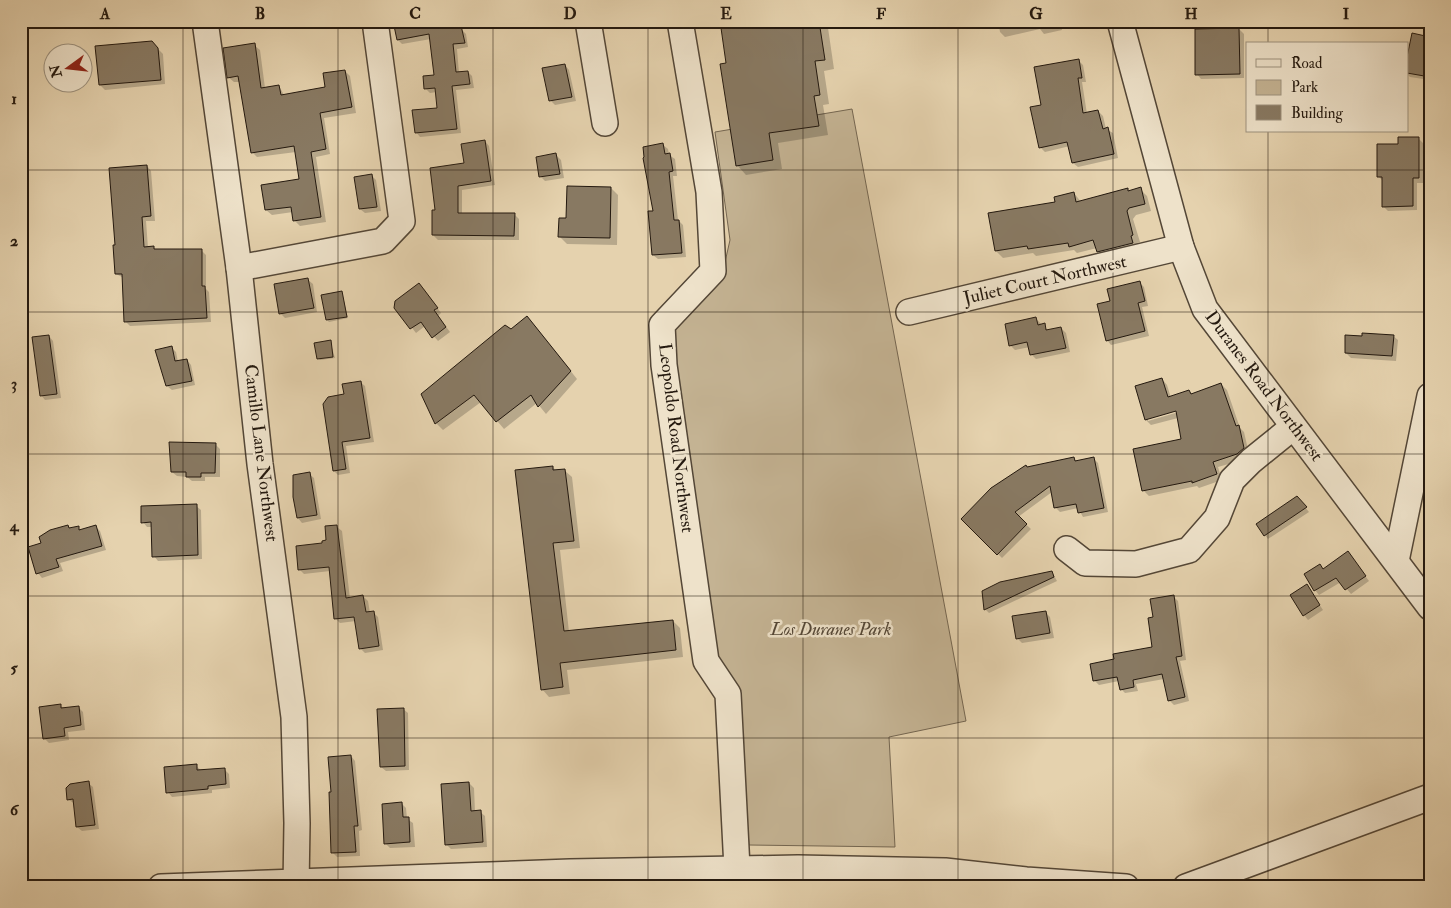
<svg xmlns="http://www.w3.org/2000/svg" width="1451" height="908" viewBox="0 0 1451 908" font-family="'IM FELL Double Pica',serif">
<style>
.green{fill:#c4b393;stroke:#746651}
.shadow{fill:#0003;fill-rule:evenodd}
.building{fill:#887962;stroke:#24190f}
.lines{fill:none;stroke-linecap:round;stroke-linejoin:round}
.minor-casing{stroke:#544737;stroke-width:28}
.minor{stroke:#eee2ca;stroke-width:25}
.grid{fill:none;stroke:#24190f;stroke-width:1;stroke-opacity:0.55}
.labels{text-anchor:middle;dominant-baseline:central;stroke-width:5;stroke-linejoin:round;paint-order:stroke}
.street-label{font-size:18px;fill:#24190f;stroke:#eee2ca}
.park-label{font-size:18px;font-style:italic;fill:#544737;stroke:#eee2ca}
.neatline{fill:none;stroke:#24190f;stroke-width:2}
.grid-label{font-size:16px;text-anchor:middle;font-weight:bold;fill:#24190f}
</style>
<rect width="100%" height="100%" fill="#e5d2ae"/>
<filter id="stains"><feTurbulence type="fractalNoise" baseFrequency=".004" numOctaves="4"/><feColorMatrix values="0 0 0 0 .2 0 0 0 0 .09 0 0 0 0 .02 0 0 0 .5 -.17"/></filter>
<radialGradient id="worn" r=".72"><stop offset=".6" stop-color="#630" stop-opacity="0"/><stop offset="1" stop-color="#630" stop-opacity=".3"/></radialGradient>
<polygon class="green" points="852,109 966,721 889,737 895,847 749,845 739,718 720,671 670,342 674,323 721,280 730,240 715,132"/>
<g class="shadow">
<polygon points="146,21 185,21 185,25 151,28"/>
<polygon points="395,21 462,30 466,34 468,47 457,49 459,73 468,72 472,76 474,88 456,90 461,133 420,137 416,132 438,109 437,92 430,93 425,88 435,76 431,39 402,44 398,40"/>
<polygon points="722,21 827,21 834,69 824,71 829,104 823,105 828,135 778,143 782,169 746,175 737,165 728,64"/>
<polygon points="998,21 1060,21 1062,30 1044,34 1040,29 1005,37 1000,32"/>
<polygon points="1239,29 1244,34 1244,78 1201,79 1197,74"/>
<polygon points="1430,38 1430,80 1410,77 1407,74 1407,64"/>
<polygon points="151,42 163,54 165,84 105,90 100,85"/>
<polygon points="254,45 260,50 265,88 279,86 284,95 326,88 345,71 350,76 356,113 324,118 330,154 316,157 326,222 300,226 294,220 293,212 272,215 266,210 300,180 296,152 257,157 252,152 240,82 234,82 228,77"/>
<polygon points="1078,60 1083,65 1086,82 1082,82 1087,114 1098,111 1103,116 1106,129 1113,133 1118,158 1078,167 1073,163 1070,146 1045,152 1040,147 1042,106"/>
<polygon points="565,65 569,70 576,101 555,105 550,100"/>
<polygon points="1418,138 1423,143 1423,183 1417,183 1417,210 1388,211 1383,206 1383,181 1379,177 1399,145"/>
<polygon points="485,141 489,146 495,185 462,190 462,214 514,214 519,219 519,240 438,240 433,235 437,211 465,164"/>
<polygon points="663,145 668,149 669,155 675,159 677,176 673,176 678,220 683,225 686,257 658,259 653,255 654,212"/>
<polygon points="556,155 561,160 564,178 545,181 541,177"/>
<polygon points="147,166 151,171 155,221 146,221 148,248 154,248 157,251 201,250 206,255 206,289 209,292 211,322 130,326 126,322 124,278 116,274"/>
<polygon points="371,175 376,180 381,211 365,213 360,209"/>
<polygon points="611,188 618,195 617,245 567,244 560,237 567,219"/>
<polygon points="1140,189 1147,196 1151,211 1136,215 1133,219 1140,242 1137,243 1139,250 1105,259 1097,248 1077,253 1074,250 1036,256 1033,253 1003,258 996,251 1057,203 1074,193 1081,202 1127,190 1129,192"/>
<polygon points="308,280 313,284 317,312 285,318 280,313"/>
<polygon points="1139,282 1144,287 1148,306 1142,307 1149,336 1111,345 1107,340 1111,302"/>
<polygon points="424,289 441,313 438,316 450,332 438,341 425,326 416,333 396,307"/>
<polygon points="342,292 348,318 329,322 327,320"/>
<polygon points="1036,319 1049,331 1061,328 1066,333 1070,352 1036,359 1031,354 1030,347 1015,350 1010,345"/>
<polygon points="534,325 577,379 546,414 537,403 504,429 481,402 443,430 436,423 511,331"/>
<polygon points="49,336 53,341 61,398 45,400 41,395"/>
<polygon points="1393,336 1398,340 1396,361 1351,358 1346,353"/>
<polygon points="330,341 335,358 320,360 318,358"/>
<polygon points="171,347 176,352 178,362 187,360 191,365 195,385 172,390 167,386"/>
<path d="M1162 379 1167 385 1171 398 1189 391 1192 394 1221 384 1227 390 1240 428 1244 432 1249 454 1243 460 1218 467 1222 480 1199 488 1197 486 1149 496 1143 490 1183 440 1178 418 1151 425 1146 420ZM1181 409 1182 411 1148 421V418Z"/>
<polygon points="360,382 365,386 374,442 346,446 350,473 338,475 334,471 345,395"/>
<polygon points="215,444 220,449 220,477 205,477 205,481 192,481 187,477 177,476 172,472"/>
<polygon points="1093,458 1098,463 1108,512 1083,517 1078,508 1060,512 1055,507 1052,492 1018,517 1031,529 1002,558 963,519 1027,468 1074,459 1077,462"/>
<polygon points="553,467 556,471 564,470 572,477 580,548 560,550 569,632 673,621 680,628 683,657 567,670 570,694 549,697 542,689"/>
<polygon points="309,474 314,478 321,519 302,523 298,518"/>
<polygon points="1301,502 1309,512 1268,539 1265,535"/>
<polygon points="196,506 201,510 202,559 158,561 154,556 153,527 147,527 143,522"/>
<polygon points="68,526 70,529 78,528 81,530 95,526 100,531 106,550 60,563 63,571 42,578 38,573 43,544"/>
<polygon points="337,527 342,531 350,599 363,596 368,601 370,613 373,612 378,617 383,650 365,653 360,648 356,621 340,623 335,618 330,571 304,574 300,570 328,541"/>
<polygon points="1348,553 1369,581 1351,594 1341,582 1319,595 1315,590 1324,570"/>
<polygon points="1052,572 1057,581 989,613 985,609"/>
<polygon points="1307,586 1323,610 1308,620 1304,615"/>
<polygon points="1173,596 1178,601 1186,660 1180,661 1189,701 1174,705 1169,700 1164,679 1136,684 1138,691 1125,693 1121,689 1119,681 1099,685 1094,680 1115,660 1154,648 1155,618"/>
<polygon points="1045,612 1050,617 1054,638 1022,643 1017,638"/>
<polygon points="60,705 64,709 78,707 83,712 85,730 68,732 69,740 49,743 44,738"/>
<polygon points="403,709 408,713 409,770 386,771 381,767"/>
<polygon points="351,756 355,761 362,830 359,831 360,856 337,857 333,853 333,794"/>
<polygon points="196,766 202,771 224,769 229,774 230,788 212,790 212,793 172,797 168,792"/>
<polygon points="88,783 93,787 99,829 82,831 77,827 75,804 69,800 67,789"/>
<polygon points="469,783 474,788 475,812 480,812 485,816 487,847 451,849 446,844"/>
<polygon points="402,804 406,808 407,819 413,823 415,847 390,848 385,843"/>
</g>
<g class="building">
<polygon points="393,21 460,21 465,43 453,44 456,72 468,71 470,84 452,86 457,129 415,133 412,110 437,108 435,88 424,89 423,76 434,75 429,34 397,40"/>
<polygon points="720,21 819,21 825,60 815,61 820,95 814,96 819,126 769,133 773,160 736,166 720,64 726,63"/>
<polygon points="1239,28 1240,74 1195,75 1195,29"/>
<polygon points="1412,33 1430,37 1430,77 1407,73 1407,57"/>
<polygon points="152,41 158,48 161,80 99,85 95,46"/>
<polygon points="255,43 261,88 279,85 281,95 325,87 323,73 345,70 352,107 320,113 326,149 311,152 321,217 293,221 291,207 265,210 261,185 299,179 294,146 251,153 238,76 227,78 223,48"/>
<polygon points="1079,59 1082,78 1078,78 1083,113 1098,110 1103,129 1108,127 1114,154 1072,163 1067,142 1039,148 1030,107 1041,105 1034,67"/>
<polygon points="565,64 572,97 549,101 542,68"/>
<polygon points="1398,137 1419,137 1419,178 1413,178 1413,206 1382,207 1382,177 1377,177 1377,144 1398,144"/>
<polygon points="485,140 491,181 458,186 458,213 515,213 514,236 432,235 432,210 435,210 430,168 464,163 461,144"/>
<polygon points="663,143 665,154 670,153 673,171 669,172 674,220 679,220 682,253 652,255 648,211 653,211 643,158 644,157 643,147"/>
<polygon points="556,153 560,174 539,177 536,157"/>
<polygon points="147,165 151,216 142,217 144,247 154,246 154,249 202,249 202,286 205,286 207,318 124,322 122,274 115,274 113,245 115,245 109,168"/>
<polygon points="372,174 377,207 359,209 354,177"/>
<polygon points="567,186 611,187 610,238 558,237 559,218 566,218"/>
<polygon points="1141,187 1145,204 1129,208 1127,211 1133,235 1131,236 1133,243 1097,252 1093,240 1069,247 1068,243 1028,249 1027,246 995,251 988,213 1055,202 1054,197 1074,192 1076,202 1128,188 1128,191"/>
<polygon points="308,278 314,308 279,314 274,284"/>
<polygon points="1140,281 1145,301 1138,303 1145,331 1106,341 1097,304 1110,301 1107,289"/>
<polygon points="419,283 438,308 434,310 446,327 432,338 421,322 410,329 394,308 395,301"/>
<polygon points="342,291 347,317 326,320 321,295"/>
<polygon points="527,316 571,371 538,407 531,395 496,422 474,395 435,424 421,394 505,325 511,329"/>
<polygon points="1036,317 1038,325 1045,323 1046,330 1061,327 1066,348 1030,355 1027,342 1009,346 1005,324"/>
<polygon points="1362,333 1394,335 1392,356 1345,353 1345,335 1362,336"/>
<polygon points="49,335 57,394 40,396 32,337"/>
<polygon points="331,340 333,357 317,359 314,343"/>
<polygon points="172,346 175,361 187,359 192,381 166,386 155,350"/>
<polygon points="1162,378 1168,397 1189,390 1191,394 1221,383 1236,426 1239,425 1244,448 1237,454 1213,462 1217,474 1192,483 1192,481 1142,491 1133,449 1181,439 1176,411 1145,420 1135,386"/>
<polygon points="361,381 370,438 342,442 346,469 333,471 323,404 328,397 344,394 342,384"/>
<polygon points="169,442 216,443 215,473 201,473 201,477 186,477 186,472 171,472"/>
<polygon points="1074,457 1075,461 1094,457 1104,508 1078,513 1076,504 1054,508 1050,486 1015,512 1027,524 997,555 961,519 991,488 1026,465 1027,467"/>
<polygon points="553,466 553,470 565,469 574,541 553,543 564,631 673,620 676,650 560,663 563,687 541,690 515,470"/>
<polygon points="310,472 317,515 297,518 293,497 293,475"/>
<polygon points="1297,496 1307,507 1264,536 1256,524"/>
<polygon points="197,504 198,555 152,557 151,522 141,523 141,506"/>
<polygon points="68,525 69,528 79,526 79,530 96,525 102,546 56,559 59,567 36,574 28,547 41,543 39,537 50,530"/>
<polygon points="337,525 346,598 363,595 366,612 374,611 379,646 359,649 354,617 334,619 329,567 298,570 296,546 322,543 322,541 326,540 325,526"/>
<polygon points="1348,551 1366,576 1345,590 1336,578 1314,591 1304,574 1320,564 1323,569"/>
<polygon points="1052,571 1054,577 984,610 982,591 1000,582"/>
<polygon points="1307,584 1320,605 1303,616 1290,595"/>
<polygon points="1174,595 1182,656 1176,657 1185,697 1168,701 1162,674 1133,680 1134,687 1120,690 1117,677 1093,681 1090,664 1114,659 1113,654 1152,647 1148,618 1153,617 1150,599"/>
<polygon points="1046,611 1050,633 1016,639 1012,616"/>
<polygon points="61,704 61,708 79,706 81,725 64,728 65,736 43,739 39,707"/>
<polygon points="404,708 405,766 380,767 377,709"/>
<polygon points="351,755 358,826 354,826 356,852 331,853 329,792 331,792 328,757"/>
<polygon points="197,764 197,770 225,768 226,784 208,786 208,789 166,793 164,767"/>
<polygon points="89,781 95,825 76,827 73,799 67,800 66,788 70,784"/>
<polygon points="469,782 471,811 481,810 483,842 445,845 441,784"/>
<polygon points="402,802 403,817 409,817 410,842 384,844 382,804"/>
</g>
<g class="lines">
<g class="minor-casing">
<g id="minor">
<polyline points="205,21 239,268 260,464 294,717 297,823 296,887"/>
<polyline points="588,21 605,123"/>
<polyline points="680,21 709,192 713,271 662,325 664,365 706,661 728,694 737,868"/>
<polyline points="1120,21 1181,247 1205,309 1430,607"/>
<polyline points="239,268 383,241 402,221 375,21"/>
<polyline points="909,312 1181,247"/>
<polyline points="1067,549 1085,563 1136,564 1189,550 1217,518 1232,480 1251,461 1293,427"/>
<polyline points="1396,561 1430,396"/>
<polyline points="161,887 570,872 798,868 945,871 1026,880 1126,887"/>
<polyline points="1186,887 1430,797"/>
</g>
</g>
<use href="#minor" class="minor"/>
</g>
<path class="grid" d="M183 21V887M338 21V887M493 21V887M648 21V887M803 21V887M958 21V887M1113 21V887M1268 21V44M1268 131V887M21 170H1430M21 312H1430M21 454H1430M21 596H1430M21 738H1430"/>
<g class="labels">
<g class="street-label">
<text transform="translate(1045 280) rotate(-13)">Juliet Court Northwest</text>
<text transform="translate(1264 386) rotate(53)">Duranes Road Northwest</text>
<text transform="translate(676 438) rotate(83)">Leopoldo Road Northwest</text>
<text transform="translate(261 453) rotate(83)">Camillo Lane Northwest</text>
</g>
<g class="park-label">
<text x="831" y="629">Los Duranes Park</text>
</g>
</g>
<rect width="1451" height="908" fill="none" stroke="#e5d2ae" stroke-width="55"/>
<rect x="1246" y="42" width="162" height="90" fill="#eee2ca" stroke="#9d927f"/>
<rect x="1256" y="59" width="25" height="8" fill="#eee2ca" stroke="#9d927f"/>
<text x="1291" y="68" font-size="15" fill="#24190f">Road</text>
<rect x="1256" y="80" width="25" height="15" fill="#c4b393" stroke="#9d927f"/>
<text x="1291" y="92" font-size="15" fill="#24190f">Park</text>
<rect x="1256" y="105" width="25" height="15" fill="#887962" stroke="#9d927f"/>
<text x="1291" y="118" font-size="15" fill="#24190f">Building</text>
<g transform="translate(68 68) rotate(255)"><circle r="24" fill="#eee2ca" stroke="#9d927f"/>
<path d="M0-4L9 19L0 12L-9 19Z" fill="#8f2418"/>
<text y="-8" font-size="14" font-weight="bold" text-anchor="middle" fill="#24190f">N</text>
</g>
<rect x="28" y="28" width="1396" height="852" class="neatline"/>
<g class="grid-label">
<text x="105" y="19">A</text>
<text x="260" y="19">B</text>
<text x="415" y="19">C</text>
<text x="570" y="19">D</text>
<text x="726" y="19">E</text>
<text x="881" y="19">F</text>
<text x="1036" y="19">G</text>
<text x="1191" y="19">H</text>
<text x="1346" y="19">I</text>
<text x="14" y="104">1</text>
<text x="14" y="246">2</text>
<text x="14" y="389">3</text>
<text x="14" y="531">4</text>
<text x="14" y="673">5</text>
<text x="14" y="815">6</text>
</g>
<rect width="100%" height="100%" filter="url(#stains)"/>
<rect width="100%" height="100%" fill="url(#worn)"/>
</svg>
